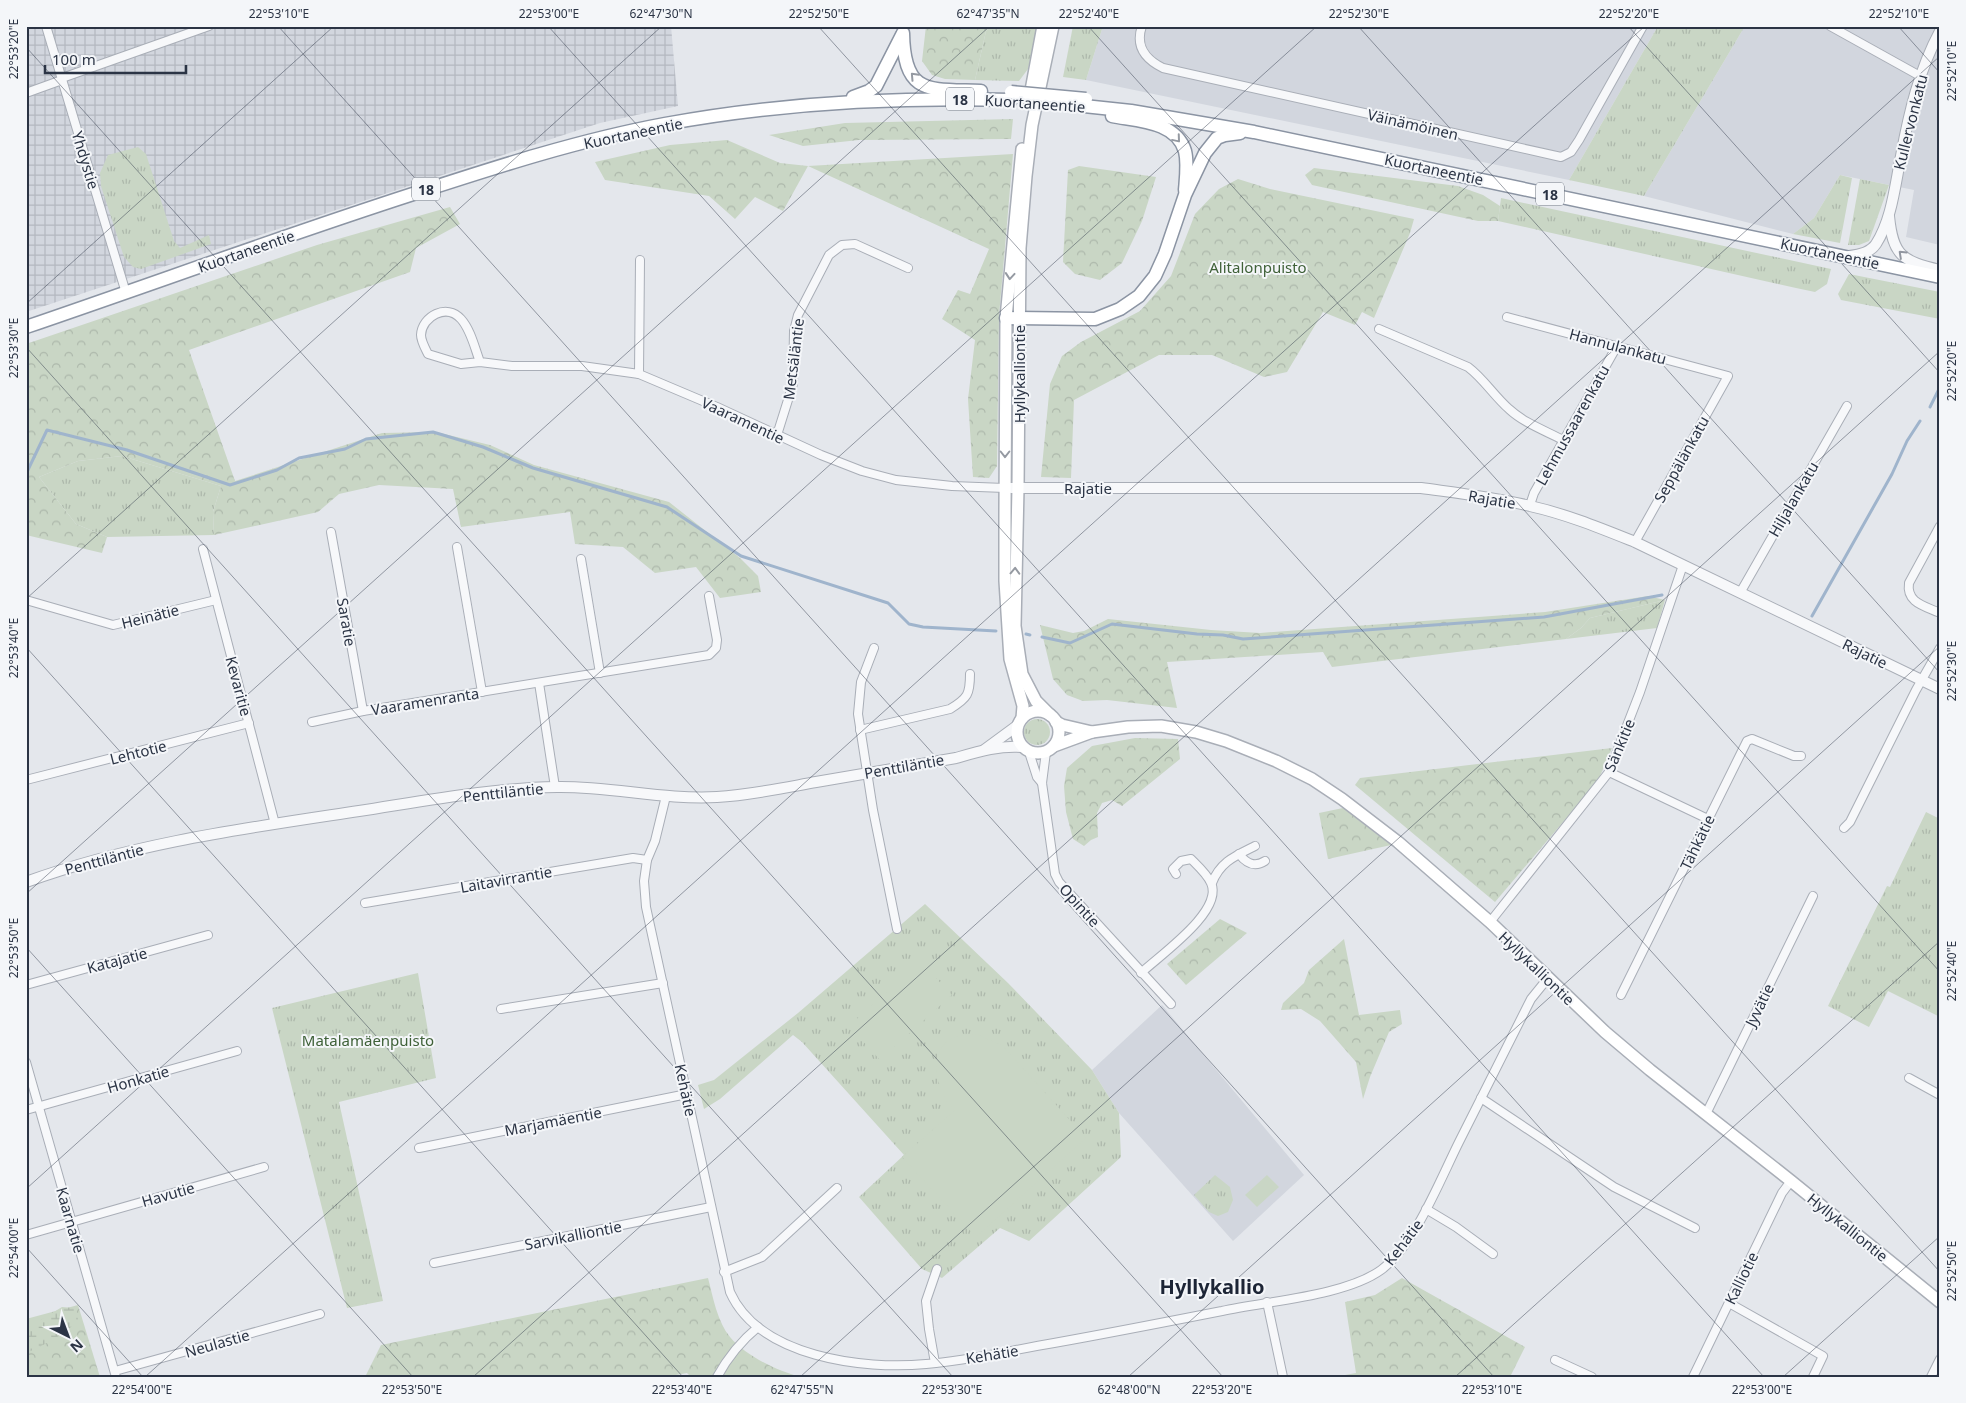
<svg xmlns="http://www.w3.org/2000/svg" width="1966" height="1403" viewBox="0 0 1966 1403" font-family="'Noto Sans',sans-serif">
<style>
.built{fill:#d2d6de}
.industrial{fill:url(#industrial-grid)}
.grass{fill:url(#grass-tufts)}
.forest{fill:url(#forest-crowns)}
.wetland{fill:url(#wetland-marsh)}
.garden{fill:#c9d6c5}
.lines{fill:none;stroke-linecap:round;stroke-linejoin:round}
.stream{stroke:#9fb4cc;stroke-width:3}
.minor-casing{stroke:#a9aeb7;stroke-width:10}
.tertiary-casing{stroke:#a9aeb7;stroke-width:12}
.secondary-casing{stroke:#a9aeb7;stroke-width:14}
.trunk-casing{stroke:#8b94a3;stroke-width:15}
.minor{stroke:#f7f8fa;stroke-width:8}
.tertiary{stroke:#f7f8fa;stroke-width:10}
.secondary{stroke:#fff;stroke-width:11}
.trunk{stroke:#fff;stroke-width:12}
.trunk-bridge-casing{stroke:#8b94a3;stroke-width:15;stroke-linecap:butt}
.trunk-bridge{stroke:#fff;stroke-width:12}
.oneway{stroke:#959aa2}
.oneway2{stroke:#9196a0}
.ticks{fill:none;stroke:#2b3445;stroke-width:1;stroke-opacity:0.45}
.labels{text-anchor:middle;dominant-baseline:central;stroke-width:4;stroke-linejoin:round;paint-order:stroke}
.shield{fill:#f4f6f9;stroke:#676e7b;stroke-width:1}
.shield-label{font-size:14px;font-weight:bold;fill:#2b3445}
.street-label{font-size:15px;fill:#2b3445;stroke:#f4f6f9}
.park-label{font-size:15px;fill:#3f6138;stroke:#f4f6f9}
.district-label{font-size:20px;font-weight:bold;fill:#1d2536;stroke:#f4f6f9}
.neatline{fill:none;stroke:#2b3445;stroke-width:2}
.ticks-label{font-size:12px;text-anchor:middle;fill:#2b3445}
</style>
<defs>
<pattern id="industrial-grid" width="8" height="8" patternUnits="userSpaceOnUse" patternTransform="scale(1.25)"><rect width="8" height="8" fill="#d2d6de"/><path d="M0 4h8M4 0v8" fill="none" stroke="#b4b8c0"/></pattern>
<pattern id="grass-tufts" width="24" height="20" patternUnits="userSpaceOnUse" patternTransform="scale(1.25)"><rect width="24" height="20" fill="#c9d6c5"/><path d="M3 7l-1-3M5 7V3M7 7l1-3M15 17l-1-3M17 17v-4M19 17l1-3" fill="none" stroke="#adb8ab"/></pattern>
<pattern id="forest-crowns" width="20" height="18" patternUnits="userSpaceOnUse" patternTransform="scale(1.25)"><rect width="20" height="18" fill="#c9d6c5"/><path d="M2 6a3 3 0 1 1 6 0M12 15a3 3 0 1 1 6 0" fill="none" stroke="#adb8ab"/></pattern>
<pattern id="wetland-marsh" width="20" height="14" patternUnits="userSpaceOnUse" patternTransform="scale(1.25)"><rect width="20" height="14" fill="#c9d6c5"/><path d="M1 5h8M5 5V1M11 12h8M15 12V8" fill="none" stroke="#adb8ab"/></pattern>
</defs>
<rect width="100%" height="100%" fill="#e4e7ec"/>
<g class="built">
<polygon points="1103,26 1658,26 1569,180 1086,80"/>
<polygon points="1745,26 1940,26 1940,245 1906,237 1914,190 1840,175 1814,218 1793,234 1644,196"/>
<polygon points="1162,1005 1304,1175 1233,1241 1119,1113 1092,1070"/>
</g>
<polygon class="industrial" points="26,26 671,26 678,106 600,123 26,312"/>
<g class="grass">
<polygon points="990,26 1037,26 1028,69 1019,81 975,80 986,31"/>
<polygon points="1073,26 1103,26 1086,80 1063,77"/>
<polygon points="1658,26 1745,26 1644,196 1569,180"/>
<polygon points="138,147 146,154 174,241 180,248 209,235 211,244 141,269 133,267 124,257 101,186 100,173 108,155"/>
<polygon points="1840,175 1852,178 1840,243 1793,234 1814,218"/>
<polygon points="1860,179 1889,185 1869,241 1859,245 1848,245"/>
<polygon points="1501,198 1831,269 1827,284 1815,292 1796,288 1498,221"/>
<polygon points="1849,274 1940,292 1940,319 1841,300 1838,294"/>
<polygon points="122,456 221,486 213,512 214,535 107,537 76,524 39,477 78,461"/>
<polygon points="1665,600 1657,628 1566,639 1581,628 1590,618"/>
<circle cx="1037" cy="732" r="13"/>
<polygon points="1926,812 1940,819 1940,1017 1888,991 1869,1027 1828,1006 1887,886 1890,887"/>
<polygon points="925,904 1008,983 1092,1070 1119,1113 1121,1157 1029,1241 1000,1228 942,1278 922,1269 859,1197 904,1155 802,1042 793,1035 720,1099 704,1109 698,1085 714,1080 798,1013"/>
<polygon points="418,973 436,1078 339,1102 383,1301 347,1308 272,1008"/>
<polygon points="1215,1175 1230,1187 1233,1200 1228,1212 1218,1216 1209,1212 1194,1195"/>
</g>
<g class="forest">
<polygon points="926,26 990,26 986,31 975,80 945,79 932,75 922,61"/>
<polygon points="1013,119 1011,139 859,140 803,146 769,135 845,123"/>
<polygon points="727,140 780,163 808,166 1013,154 999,316 997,466 989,478 973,477 968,399 975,340 942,319 958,290 970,294 989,249 808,166 783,211 755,197 735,219 709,196 605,180 595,162 670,145"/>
<polygon points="1079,166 1156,177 1142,221 1122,263 1100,280 1075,274 1063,262 1068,170"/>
<polygon points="1314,168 1458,186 1483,195 1500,206 1498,221 1478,221 1312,185 1305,175"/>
<polygon points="1238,179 1270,189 1414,219 1410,233 1374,318 1362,312 1355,325 1323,312 1287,372 1264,377 1212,355 1159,355 1074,400 1071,478 1041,477 1050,384 1062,356 1081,342 1140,311 1171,276 1195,214 1219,189"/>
<polygon points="450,207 460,224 416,248 410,272 189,350 235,481 382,433 436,432 490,445 534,465 669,502 740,558 758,576 761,592 720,598 696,567 655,573 623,547 575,544 570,512 461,527 453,489 379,485 339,494 318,512 214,535 213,512 221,486 122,456 78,461 39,477 76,524 107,537 102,553 26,535 26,344 317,245"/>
<polygon points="1648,596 1665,600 1590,618 1581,628 1566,639 1332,667 1323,652 1167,662 1177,708 1107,700 1083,701 1067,695 1053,679 1040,625 1073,633 1084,631 1108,619 1211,630 1260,633 1545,612"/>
<polygon points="1135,738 1178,739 1180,759 1122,806 1112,800 1102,803 1097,813 1098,837 1091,840 1084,846 1073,839 1066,812 1064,786 1067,768 1092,746"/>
<polygon points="1612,748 1600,776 1581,801 1495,902 1355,785 1360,778"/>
<polygon points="1343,808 1391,845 1328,859 1319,813"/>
<polygon points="1220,919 1247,933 1186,985 1167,964"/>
<polygon points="1344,939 1359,1015 1400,1010 1402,1024 1389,1032 1370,1077 1363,1099 1356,1062 1320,1021 1301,1009 1281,1010 1283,1003 1304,983 1309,970"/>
<path d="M708 1278C713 1297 717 1321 730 1337 746 1356 777 1371 801 1377H691L687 1373 665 1377H365L381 1345Z"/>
<polygon points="1402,1278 1525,1347 1510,1377 1334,1377 1356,1373 1345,1302 1375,1295"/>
<polygon points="78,1305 100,1377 26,1377 26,1319"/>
</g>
<path class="wetland" d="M62 1307 73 1308 77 1313 78 1320C63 1336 46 1344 26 1353V1329Z"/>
<g class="garden">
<polygon points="920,961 952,995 880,1060 849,1026"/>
<path d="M968 1034 979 1035 1003 1046 1086 1138 976 1237 902 1157 955 1110C952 1107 947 1103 945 1098 935 1079 930 1051 952 1038 957 1036 963 1035 968 1034Z"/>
<polygon points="1267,1175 1279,1187 1257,1207 1245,1195"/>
</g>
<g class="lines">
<g class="stream">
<polyline points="1930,407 1940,387"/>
<polyline points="26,474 47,430 127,450 230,485 277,470 299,458 345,449 366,439 433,432 483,447 533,468 667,507 741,556 888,603 909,624 923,627 996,631"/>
<polyline points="1812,616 1892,474 1907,441 1920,421"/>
<polyline points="1026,634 1030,635"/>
<polyline points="1042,637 1070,643 1112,624 1197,634 1223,635 1243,639 1544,617 1662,595"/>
</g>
<g class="minor-casing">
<g id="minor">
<polyline points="46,26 126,293"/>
<path d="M1142 26C1135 46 1145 59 1163 68L1561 157 1571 152 1579 140 1643 26"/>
<polyline points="1830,26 1920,76"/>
<polyline points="62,78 209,26"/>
<polyline points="26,93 62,80"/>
<polyline points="1507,317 1728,376 1635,542"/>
<path d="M1379 329 1468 367C1484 379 1494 396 1509 409 1524 423 1546 431 1563 440"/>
<path d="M480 362C475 349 471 330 461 319 447 303 422 316 421 335 421 341 425 348 428 354L461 364 480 362 512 366H582L639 374 717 407 821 455 862 471 896 480 952 486 1005 488"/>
<polyline points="639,374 640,260"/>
<polyline points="777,435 793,384 794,331 798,315 829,255 842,245 855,244 908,268"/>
<polyline points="1530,505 1534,493 1617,346"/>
<path d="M1940 526 1909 583C1906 603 1925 606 1940 613"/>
<polyline points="331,532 363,711"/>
<polyline points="457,547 482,692"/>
<polyline points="203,549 275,824"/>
<polyline points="581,559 600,673"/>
<polyline points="1740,593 1847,406"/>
<polyline points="26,600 113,625 216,600"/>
<polyline points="874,648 861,682 858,714 873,810 897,929"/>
<polyline points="539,683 555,787"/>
<polyline points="312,722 363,711 709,655 716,648 717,640 709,596"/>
<path d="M860 730 950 709C968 698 970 694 970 674"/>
<polyline points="1029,752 1037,777 1042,783"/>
<polyline points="1046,752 1042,783 1055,874 1059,882 1171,1004"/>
<polyline points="1609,772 1708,819"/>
<polyline points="26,780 249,723"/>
<path d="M666 796 655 841 647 860 644 881 646 907 730 1292C759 1357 863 1370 926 1364 968 1361 1012 1350 1054 1343 1110 1333 1166 1322 1222 1311 1267 1301 1345 1296 1381 1270 1415 1245 1440 1180 1459 1142 1483 1094 1507 1047 1531 999L1548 978"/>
<polyline points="1844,828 1850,822 1916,690 1940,648"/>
<path d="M1239 854C1246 863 1254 868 1265 861"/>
<path d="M1212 883C1220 862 1235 856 1255 846"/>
<polyline points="365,903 633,858 647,860"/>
<polyline points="1490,922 1609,772 1640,692 1683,565"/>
<path d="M1141 973C1160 955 1224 911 1211 883 1207 874 1198 866 1191 859L1181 861 1173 869 1176 874"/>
<polyline points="26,985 208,935"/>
<polyline points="1621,995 1747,741 1752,739 1794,756 1801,756"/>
<polyline points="501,1009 663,983"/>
<polyline points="26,1062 116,1377"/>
<polyline points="1909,1078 1940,1095"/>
<polyline points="1481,1098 1614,1187 1695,1228"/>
<polyline points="26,1110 237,1051"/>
<polyline points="1706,1114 1813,896"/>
<polyline points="419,1148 687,1094"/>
<polyline points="1426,1209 1456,1227 1493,1254"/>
<polyline points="26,1235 264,1167"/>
<polyline points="434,1263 711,1207"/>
<polyline points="724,1272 762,1257 837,1188"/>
<polyline points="1267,1302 1283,1377"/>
<polyline points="1729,1303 1823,1356 1813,1377"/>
<polyline points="1555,1360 1592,1377"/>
<polyline points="935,1363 929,1329 926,1301 937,1269"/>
<polyline points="115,1371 320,1314"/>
<path d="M717 1377C728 1357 741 1341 758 1327"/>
<polyline points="1693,1377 1782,1193 1791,1181"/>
<polyline points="1931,1377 1940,1359"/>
</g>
</g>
<g class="tertiary-casing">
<g id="tertiary">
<path d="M1889 216C1893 256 1902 261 1940 270"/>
<path d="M1849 256C1859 255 1870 253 1876 244 1892 219 1895 185 1901 156 1909 113 1919 70 1940 31"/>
<path d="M1011 488H1421C1457 493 1494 497 1530 506 1566 514 1600 528 1635 542L1940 689"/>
<polyline points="984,750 1018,725"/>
<path d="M26 882C133 843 247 828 359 811 424 801 491 788 557 787 610 786 664 800 717 797 751 795 783 788 816 782 862 774 909 766 956 758 977 752 1000 745 1022 747"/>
</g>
</g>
<g class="secondary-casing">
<g id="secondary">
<polyline points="1029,101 1043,26"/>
<circle cx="1038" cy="732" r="21"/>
<polyline points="1050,715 1036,701 1022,674 1015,626 1018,488 1020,248 1026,176 1032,125 1053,26"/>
<polyline points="1022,718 1023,706 1010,659 1005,581 1005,514 1006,318 1022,149"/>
<polyline points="1056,722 1062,725 1092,732"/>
<polyline points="1054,746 1092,732 1128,727 1161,726 1196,732 1226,741 1276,761 1312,779 1342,799 1398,842 1490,922 1605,1032 1650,1070 1791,1181 1940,1302"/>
</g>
</g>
<g class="trunk-casing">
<g id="trunk">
<path d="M903 33C904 96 929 89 981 91"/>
<polyline points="853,97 869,91 876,86 902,35"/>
<polyline points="1084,106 1131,111 1254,132 1940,277"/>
<path d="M1112 116C1137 121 1176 121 1185 151 1188 163 1186 178 1185 190"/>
<polyline points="1006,318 1095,319 1120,309 1139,296 1155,276 1165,254 1185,195 1205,153 1217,138 1225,135 1240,133"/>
<path d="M26 327C155 283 283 236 413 194 496 167 579 140 665 124 779 103 894 97 1011 100"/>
</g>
</g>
<use href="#minor" class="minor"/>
<use href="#tertiary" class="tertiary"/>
<use href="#secondary" class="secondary"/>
<use href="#trunk" class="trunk"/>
<g class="trunk-bridge-casing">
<polyline id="trunk-bridge" points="1011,92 1086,99"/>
</g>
<use href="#trunk-bridge" class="trunk-bridge"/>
</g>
<defs><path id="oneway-chevron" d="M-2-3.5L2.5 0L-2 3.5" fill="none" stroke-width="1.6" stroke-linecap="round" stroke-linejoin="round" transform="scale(1.25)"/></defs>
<g class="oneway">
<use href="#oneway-chevron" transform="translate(914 76) rotate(-133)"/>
<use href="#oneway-chevron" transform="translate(1177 139) rotate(50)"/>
<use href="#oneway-chevron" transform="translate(1010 276) rotate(95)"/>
<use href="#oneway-chevron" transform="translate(1005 454) rotate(90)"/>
<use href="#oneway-chevron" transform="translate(1015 571) rotate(-88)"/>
</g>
<use class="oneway2" href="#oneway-chevron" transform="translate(1902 254) rotate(-137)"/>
<path class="ticks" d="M278 26 1494 1377M548 26 1764 1377M818 26 1940 1272M1088 26 1940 972M1358 26 1940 673M1628 26 1940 373M1898 26 1940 73M26 47 1223 1377M26 304 334 26M26 347 953 1377M26 599 662 26M26 647 683 1377M26 894 990 26M26 947 413 1377M26 1189 1317 26M26 1247 143 1377M145 1377 1645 26M473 1377 1940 56M800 1377 1940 351M1128 1377 1940 646M1455 1377 1940 941M1783 1377 1940 1236"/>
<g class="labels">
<g class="shield">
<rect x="946" y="87.5" width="28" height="23" rx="4"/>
<rect x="412" y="177.5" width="28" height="23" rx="4"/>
<rect x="1536" y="182.5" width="28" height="23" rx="4"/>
</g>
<g class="shield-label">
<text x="960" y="99">18</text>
<text x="426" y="189">18</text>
<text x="1550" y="194">18</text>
</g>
<g class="street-label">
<text transform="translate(1035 103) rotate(4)">Kuortaneentie</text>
<text transform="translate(1910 122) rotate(-76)">Kullervonkatu</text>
<text transform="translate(1413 124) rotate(13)">Väinämöinen</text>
<text transform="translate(633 133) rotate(-12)">Kuortaneentie</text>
<text transform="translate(86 160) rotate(73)">Yhdystie</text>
<text transform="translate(1434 169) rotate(12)">Kuortaneentie</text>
<text transform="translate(246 251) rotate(-19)">Kuortaneentie</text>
<text transform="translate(1830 253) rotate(12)">Kuortaneentie</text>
<text transform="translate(1618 346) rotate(15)">Hannulankatu</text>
<text transform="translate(793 359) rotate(-83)">Metsäläntie</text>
<text transform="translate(1019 374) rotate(-90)">Hyllykalliontie</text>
<text transform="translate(743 420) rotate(25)">Vaaramentie</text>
<text transform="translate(1572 425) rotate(-61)">Lehmussaarenkatu</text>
<text transform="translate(1681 459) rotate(-61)">Seppälänkatu</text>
<text x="1088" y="488">Rajatie</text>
<text transform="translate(1492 499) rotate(10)">Rajatie</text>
<text transform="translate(1793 499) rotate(-60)">Hiljalankatu</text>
<text transform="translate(150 616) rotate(-14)">Heinätie</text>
<text transform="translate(347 622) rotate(80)">Saratie</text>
<text transform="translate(1865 653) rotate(26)">Rajatie</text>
<text transform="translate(239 686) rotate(75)">Kevaritie</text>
<text transform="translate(425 701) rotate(-9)">Vaaramenranta</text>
<text transform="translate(1619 745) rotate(-67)">Sänkitie</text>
<text transform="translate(138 752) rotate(-14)">Lehtotie</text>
<text transform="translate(904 766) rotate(-10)">Penttiläntie</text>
<text transform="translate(503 792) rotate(-6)">Penttiläntie</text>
<text transform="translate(1697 842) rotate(-64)">Tähkätie</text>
<text transform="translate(104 859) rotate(-15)">Penttiläntie</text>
<text transform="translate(506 879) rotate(-10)">Laitavirrantie</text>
<text transform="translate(1080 905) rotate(48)">Opintie</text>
<text transform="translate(117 960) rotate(-15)">Katajatie</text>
<text transform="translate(1537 968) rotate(44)">Hyllykalliontie</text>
<text transform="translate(1759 1005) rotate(-64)">Jyvätie</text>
<text transform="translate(138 1079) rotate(-16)">Honkatie</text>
<text transform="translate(686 1090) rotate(78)">Kehätie</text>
<text transform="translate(553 1121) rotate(-11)">Marjamäentie</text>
<text transform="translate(168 1194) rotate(-16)">Havutie</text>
<text transform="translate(71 1220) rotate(74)">Kaarnatie</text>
<text transform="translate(1848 1227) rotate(39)">Hyllykalliontie</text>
<text transform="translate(573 1235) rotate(-11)">Sarvikalliontie</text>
<text transform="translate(1403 1242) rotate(-53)">Kehätie</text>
<text transform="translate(1741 1278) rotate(-64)">Kalliotie</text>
<text transform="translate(217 1343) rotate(-16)">Neulastie</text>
<text transform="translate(992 1354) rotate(-9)">Kehätie</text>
</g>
<g class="park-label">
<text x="1258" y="267">Alitalonpuisto</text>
<text x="368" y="1040">Matalamäenpuisto</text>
</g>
<g class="district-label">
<text x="1212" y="1286">Hyllykallio</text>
</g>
</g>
<rect width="1966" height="1403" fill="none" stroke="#f4f6f9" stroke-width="55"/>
<g transform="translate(68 1336) rotate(138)" stroke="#f4f6f9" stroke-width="4" paint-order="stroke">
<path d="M0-4L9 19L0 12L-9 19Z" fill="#2b3445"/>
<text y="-8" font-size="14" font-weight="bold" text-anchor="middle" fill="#2b3445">N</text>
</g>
<path d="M45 65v8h141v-8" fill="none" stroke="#2b3445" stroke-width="2.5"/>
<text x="52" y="65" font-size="15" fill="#2b3445" stroke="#f4f6f9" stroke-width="4" paint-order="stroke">100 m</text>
<rect x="28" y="28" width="1910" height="1348" class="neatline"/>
<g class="ticks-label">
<text x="279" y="18">22°53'10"E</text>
<text x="549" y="18">22°53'00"E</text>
<text x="661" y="18">62°47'30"N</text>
<text x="819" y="18">22°52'50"E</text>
<text x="988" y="18">62°47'35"N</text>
<text x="1089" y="18">22°52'40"E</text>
<text x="1359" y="18">22°52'30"E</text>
<text x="1629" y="18">22°52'20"E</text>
<text x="1899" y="18">22°52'10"E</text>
<text transform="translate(14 49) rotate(-90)" y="4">22°53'20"E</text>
<text transform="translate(1952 71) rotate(-90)" y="4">22°52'10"E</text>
<text transform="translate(14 348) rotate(-90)" y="4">22°53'30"E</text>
<text transform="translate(1952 371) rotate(-90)" y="4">22°52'20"E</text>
<text transform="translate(14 648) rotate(-90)" y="4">22°53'40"E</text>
<text transform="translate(1952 671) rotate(-90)" y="4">22°52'30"E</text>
<text transform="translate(14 948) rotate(-90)" y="4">22°53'50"E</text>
<text transform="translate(1952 971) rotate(-90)" y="4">22°52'40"E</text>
<text transform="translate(14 1248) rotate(-90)" y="4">22°54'00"E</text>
<text transform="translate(1952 1271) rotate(-90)" y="4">22°52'50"E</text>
<text x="142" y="1394">22°54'00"E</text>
<text x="412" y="1394">22°53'50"E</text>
<text x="682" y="1394">22°53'40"E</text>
<text x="802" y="1394">62°47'55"N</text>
<text x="952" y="1394">22°53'30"E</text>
<text x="1129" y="1394">62°48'00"N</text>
<text x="1222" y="1394">22°53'20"E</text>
<text x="1492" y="1394">22°53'10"E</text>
<text x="1762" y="1394">22°53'00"E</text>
</g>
</svg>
